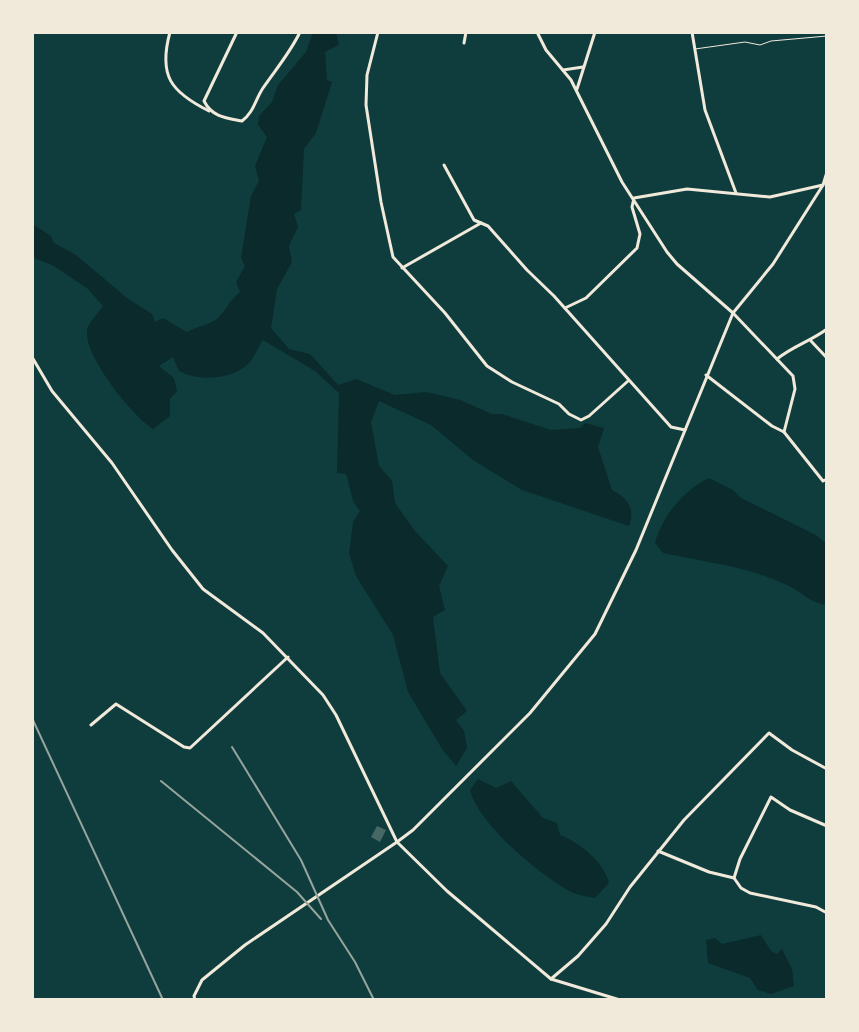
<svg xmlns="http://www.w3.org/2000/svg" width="859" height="1032" viewBox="0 0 859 1032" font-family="'Roboto Serif',serif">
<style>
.water{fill:#0a2a2b}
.building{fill:#486865}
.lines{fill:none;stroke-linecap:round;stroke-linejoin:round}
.service{stroke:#f1e9da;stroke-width:1}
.minor{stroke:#f1e9da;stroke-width:3}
.tertiary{stroke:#f1e9da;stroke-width:3}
.rail{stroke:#97a49c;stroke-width:2}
</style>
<rect width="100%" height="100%" fill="#0f3d3e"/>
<g class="water">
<path d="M313 32H336L339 45 325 52 327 80 332 82 316 133 304 149 301 210 294 214 298 227 289 246 292 262 277 289 271 328 289 349 310 354 338 385 356 379 395 395 426 392 460 400 492 414H502L551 430 580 428 585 423 604 428 598 447 612 490C627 498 636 508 629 526L522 490 473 460 431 425 379 401 371 422 379 466 392 481 395 503 415 531 448 566 439 586 445 610 433 617 440 673 467 711 456 720 464 731 467 748 456 766 442 749 408 692 393 635 356 576 349 553 353 522 360 511 353 501 346 474 337 473 339 393 315 371 263 340C258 347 255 356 250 362 233 380 199 382 179 371L173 357 159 366 174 378 177 391 170 399V416L153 429C132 416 85 357 87 332 87 323 98 314 103 306L88 289 54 266 32 257V224L51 236 54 243 76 255 127 298 152 314 155 322 163 318 187 332C197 326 208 326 218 318 226 310 229 301 240 292L236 282 245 266 241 258 251 196 259 181 255 166 267 137 258 125 259 116 272 102 278 85 306 52Z"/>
<path d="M709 478 733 490 741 498 816 535 827 544V605C808 602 805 594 789 586 751 567 705 562 663 553L655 543C662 516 685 489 709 478Z"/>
<path d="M478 779 496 788 511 781 543 818 557 823 560 835C579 842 604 862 609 883L595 898C587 897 578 895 571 892 539 874 479 825 470 790Z"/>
<polygon points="761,935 771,951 777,954 782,949 792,969 794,986 771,994 758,990 750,978 708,963 706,940 715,938 722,944"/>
</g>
<polygon class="building" points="377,826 386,830 380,842 371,837"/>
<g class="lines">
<polyline class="service" points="695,49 745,42 760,45 771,41 827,36"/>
<g class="minor">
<path d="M170 32C158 76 171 92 209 111"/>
<path d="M237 32 204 101C212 117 226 118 242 121 254 112 255 100 263 88 276 69 290 53 300 32"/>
<polyline points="378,32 367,75 366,105 381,202 393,257 445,313 487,366 512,382 559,404 569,414 581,420 589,416 628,381"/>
<polyline points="537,32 546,50 571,80 622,182 667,252 677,264 733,313 793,376 795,389 784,432"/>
<polyline points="692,32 705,110 736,193"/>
<polyline points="464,43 466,32"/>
<polyline points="563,70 583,67"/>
<polyline points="577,89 595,32"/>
<polyline points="444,165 474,220 481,223"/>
<polyline points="402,268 481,223 488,226 527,270 554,296 671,427 685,430"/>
<polyline points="565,308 586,298 637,248 640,234 632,207 634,198 687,189 770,197 823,185"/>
<polyline points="811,341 827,358"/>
<polyline points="32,357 52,391 112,463 172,550 203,589 263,633 323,695 336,715 397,842 245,945 202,980 194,996 195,1000"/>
<path d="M777 359C793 346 811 341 827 329"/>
<polyline points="706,375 772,426 784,432 823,481 827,479"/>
<polyline points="91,725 116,704 184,747 190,748 288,657"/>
<polyline points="658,851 709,872 734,878 741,888 750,893 816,907 827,913"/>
<polyline points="734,878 740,859 771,797 790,810 827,826"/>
<polyline points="551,979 578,956 606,924 630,887 684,820 769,733 792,750 827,769"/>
</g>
<polyline class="tertiary" points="620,1000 551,979 447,891 397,842 413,830 530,713 595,634 636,550 733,313 773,264 823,185 827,172"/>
<g class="rail">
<polyline points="32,718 163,1000"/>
<polyline points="232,747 301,860 328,920 355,962 374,1000"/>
<polyline points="161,781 297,892 321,919"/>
</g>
</g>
<rect width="859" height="1032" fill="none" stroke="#f1e9da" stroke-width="68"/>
</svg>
